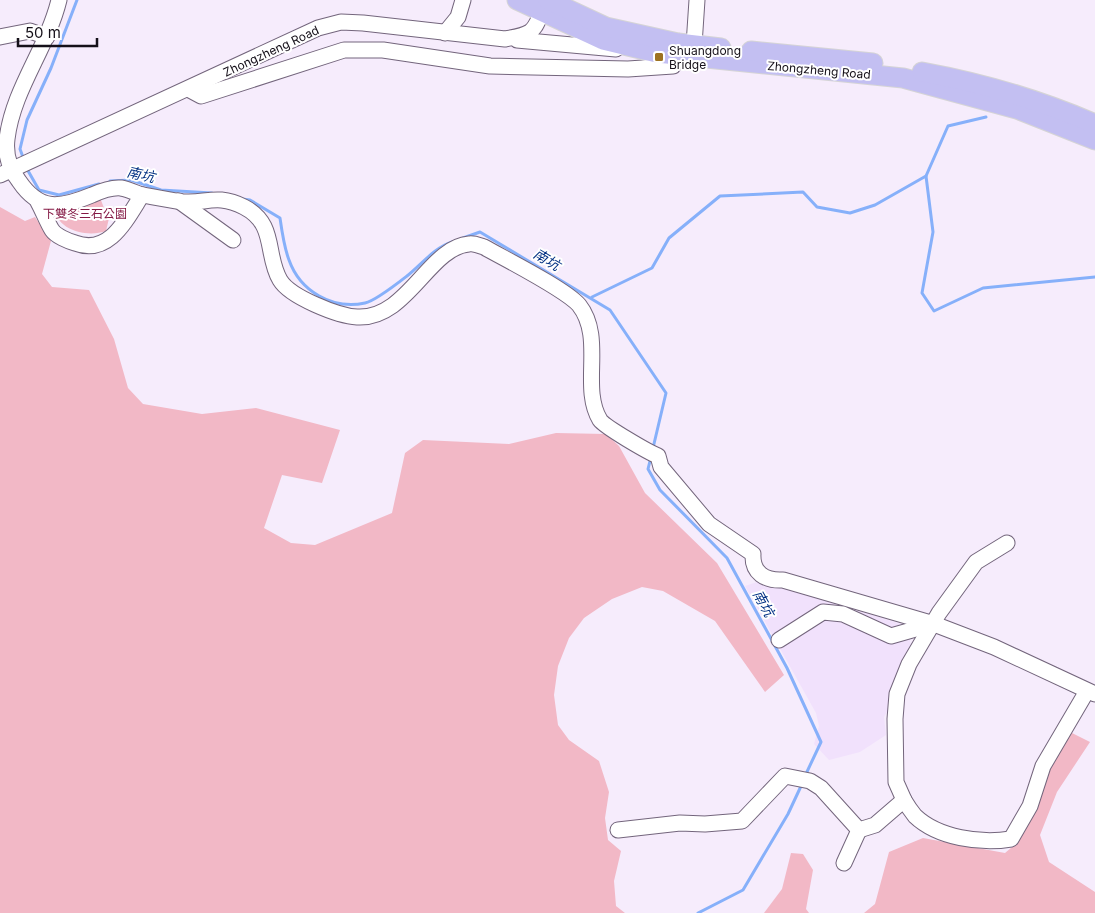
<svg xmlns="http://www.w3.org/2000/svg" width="1095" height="913" viewBox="0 0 1095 913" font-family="Inter,'Noto Sans TC',sans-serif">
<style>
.built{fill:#f1e1fc}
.green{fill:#f2b8c6}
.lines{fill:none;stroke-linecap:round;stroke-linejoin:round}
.stream{stroke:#86b0fa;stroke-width:3}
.minor-casing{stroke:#73657c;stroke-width:17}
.major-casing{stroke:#d5d4d6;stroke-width:21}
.minor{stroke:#fff;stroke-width:15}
.major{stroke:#c3bff2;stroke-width:19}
.poi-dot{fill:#9d7221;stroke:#fff;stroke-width:2}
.labels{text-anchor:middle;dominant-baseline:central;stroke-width:4;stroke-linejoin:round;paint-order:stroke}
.poi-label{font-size:12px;fill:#151019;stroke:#fff;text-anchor:start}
.street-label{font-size:12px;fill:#151019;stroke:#fff}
.park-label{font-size:12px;fill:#841844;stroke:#fff}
.water-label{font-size:14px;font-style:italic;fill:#023183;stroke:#fff}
</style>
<rect width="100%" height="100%" fill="#f6ecfc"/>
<polygon class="built" points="760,581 908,626 911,647 895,698 884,717 886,735 860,752 829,760 814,744 819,726 816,713 745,586"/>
<g class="green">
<path d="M97 190 104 208 110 214 106 231C87 238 55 230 54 206Z"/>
<polygon points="0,207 25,221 35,217 51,241 42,274 52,287 89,290 114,339 128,388 143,404 202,414 256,408 340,430 322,483 282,475 264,528 291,543 315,545 392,513 405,453 423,440 509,444 556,433 606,434 619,446 645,493 717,563 784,675 765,692 715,621 663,591 642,587 612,599 584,618 569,638 558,666 554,695 558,725 569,740 599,761 609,792 605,818 608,840 621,851 614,881 616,906 625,913 0,913"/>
<polygon points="1072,733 1090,742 1057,792 1040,835 1049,862 1095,892 1095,913 864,913 875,904 889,852 923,838 1005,853 1018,842 1046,768"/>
<polygon points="791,853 803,854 813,870 806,909 809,913 764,913 782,889"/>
</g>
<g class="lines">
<g class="stream">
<polyline points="24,160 20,149 27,120 51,68 77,0"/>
<polyline points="27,169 39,190 59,195 99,184"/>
<polyline points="926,176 948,126 986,117"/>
<polyline points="110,181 131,180 161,190 212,193"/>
<path d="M242 199 250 200 280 218C282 232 284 247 289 260 300 291 332 310 365 303 375 301 398 283 407 276 422 264 434 248 452 242"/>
<polyline points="463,238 480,232 610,310 666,393 653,448"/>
<polyline points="592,297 652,268 669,238 720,196 803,192 817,207 850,213 875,205 926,176 933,232 922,293 934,311 983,288 1095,277"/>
<polyline points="651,457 648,469 660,490 727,558 787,668 821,742 805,776"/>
<polyline points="698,913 743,890 788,814 802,784"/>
</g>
<g class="minor-casing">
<g id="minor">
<path d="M59 0C47 49 13 89 7 139 5 155 9 168 19 181 40 212 60 208 92 195 101 191 111 187 121 188 127 189 134 192 139 194 151 197 165 199 177 201 203 206 215 192 244 207 277 224 265 255 280 280 290 297 338 316 357 317 407 320 429 247 469 244 474 243 480 246 484 247 505 259 565 289 579 305 605 338 580 387 600 420 605 427 648 452 658 456L661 467 709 524 753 554C752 573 765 581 783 580L934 624 994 647 1095 694"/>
<polyline points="445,33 458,17 463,0"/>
<polyline points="0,37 30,31 47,37"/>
<polyline points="517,40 616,49"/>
<polyline points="694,45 697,0"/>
<polyline points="188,89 201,96 344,50 383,50 490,66 628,69 673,66 676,57"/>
<path d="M0 175 318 28 341 22 363 23 505 39C541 33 531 29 548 2"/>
<polyline points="179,201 233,240"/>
<path d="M38 202C43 211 47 222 52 230 56 236 68 241 75 243 109 256 126 220 142 195"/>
<polyline points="779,640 823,612 843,614 891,636 933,624"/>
<polyline points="904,800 896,782 895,719 897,694 909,664 939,613 976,562 1007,543"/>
<path d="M618 830 680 823 705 824 742 821 785 776 810 781 821 788 859 830 875 825 904 800C907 805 911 811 915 816 938 838 981 844 1011 839L1030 806 1043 766 1087 691"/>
<polyline points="844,863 859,830"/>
</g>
</g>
<g class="major-casing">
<g id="major">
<polyline points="517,0 603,40 657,53 903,78 1017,109 1095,140"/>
<polyline points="548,0 606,27 678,43 721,48"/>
<polyline points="751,51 873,63"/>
<path d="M922 72C982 83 1040 100 1095 124"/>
</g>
</g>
<use href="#minor" class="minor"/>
<use href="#major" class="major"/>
</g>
<rect class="poi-dot" x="654" y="52" width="10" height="10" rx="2.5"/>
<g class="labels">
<g class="poi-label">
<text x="669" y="50">Shuangdong<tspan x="669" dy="14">Bridge</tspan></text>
</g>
<g class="street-label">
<text transform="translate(271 51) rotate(-25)">Zhongzheng Road</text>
<text transform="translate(819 70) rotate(5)">Zhongzheng Road</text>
</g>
<g class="park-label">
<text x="85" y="213">下雙冬三石公園</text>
</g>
<g class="water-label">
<text transform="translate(141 174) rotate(13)">南坑</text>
<text transform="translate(547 259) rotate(31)">南坑</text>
<text transform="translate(764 603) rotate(61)">南坑</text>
</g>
</g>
<path d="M18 38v8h79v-8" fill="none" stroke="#151019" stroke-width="2.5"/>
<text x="25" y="38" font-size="15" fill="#151019" stroke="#ffffff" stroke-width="4" paint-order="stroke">50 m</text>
</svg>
